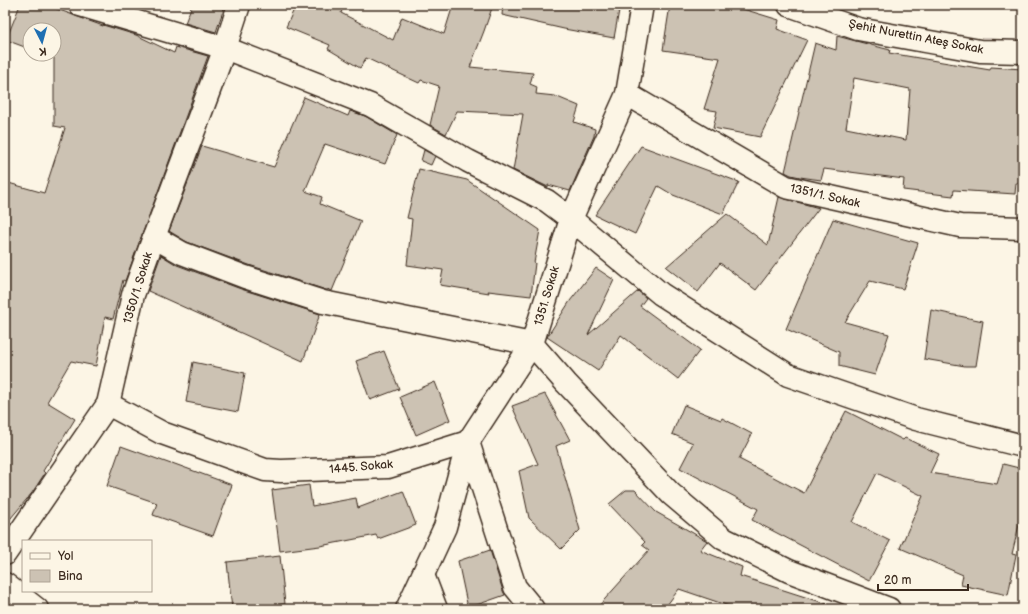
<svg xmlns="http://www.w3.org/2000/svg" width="1028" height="614" viewBox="0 0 1028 614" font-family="'Balsamiq Sans',sans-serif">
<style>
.building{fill:#ccc2b3;stroke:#3b2a1e;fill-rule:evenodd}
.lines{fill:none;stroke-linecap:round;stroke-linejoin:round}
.minor-casing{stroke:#3b2a1e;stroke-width:25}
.tertiary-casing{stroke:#3b2a1e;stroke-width:25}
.minor{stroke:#fcf5e5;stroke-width:22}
.tertiary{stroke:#fcf5e5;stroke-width:22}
.labels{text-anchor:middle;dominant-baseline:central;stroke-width:3;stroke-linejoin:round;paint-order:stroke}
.street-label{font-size:12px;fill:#3b2a1e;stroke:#fcf5e5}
</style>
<rect width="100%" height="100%" fill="#fcf5e5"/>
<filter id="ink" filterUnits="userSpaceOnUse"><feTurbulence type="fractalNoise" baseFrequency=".025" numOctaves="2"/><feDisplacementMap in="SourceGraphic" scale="8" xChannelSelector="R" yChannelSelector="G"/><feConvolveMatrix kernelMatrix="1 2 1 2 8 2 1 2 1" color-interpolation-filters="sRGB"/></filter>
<g filter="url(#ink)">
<g class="building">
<polygon points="20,5 46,5 103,26 103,25 136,35 174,53 176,47 208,56 125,281 123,280 113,319 105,317 96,366 71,361 47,402 75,419 43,471 45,473 32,493 5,525 5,182 44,193 65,128 54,126 54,58 43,54 54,54 54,30 30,30 30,49 6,40"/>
<polygon points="192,5 225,5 216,32 185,23"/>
<polygon points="296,5 344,5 341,13 393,40 402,17 444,34 453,5 493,5 484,31 470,67 533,73 530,84 537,87 536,94 555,96 579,106 574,122 595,129 594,136 570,191 548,185 548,187 513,170 523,114 457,111 446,134 430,125 439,86 421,80 419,83 366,58 360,68 328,49 330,45 286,27"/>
<polygon points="503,5 620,5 614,38 564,29 502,15"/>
<polygon points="670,5 730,5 779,20 777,29 807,40 760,137 713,128 717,111 704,109 720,58 663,50"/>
<path d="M837 36 890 50 889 53 990 70 991 67 1023 69V184L1016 183 1015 194 954 190 953 196 903 190 904 179 850 172 848 171 847 172 824 169 821 180 800 177 791 175 785 172 815 43 836 50ZM854 78 910 89 906 140 846 128Z"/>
<polygon points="304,97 348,116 350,111 365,116 397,135 385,164 325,144 305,191 322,197 320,204 361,221 332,291 329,290 328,289 328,290 326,290 249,265 187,242 169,231 202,146 274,167"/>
<polygon points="641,146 739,182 723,214 673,195 658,186 635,234 595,215"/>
<polygon points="424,150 435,156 431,165 421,161"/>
<polygon points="419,169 467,180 540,230 534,263 535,263 531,296 488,291 489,293 440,285 443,270 407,265 412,219 407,218"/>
<polygon points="779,197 819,208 756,290 720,263 698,292 666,267 727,214 768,245"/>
<polygon points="833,219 918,243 903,289 870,281 845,322 889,334 875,375 839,366 839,352 786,329"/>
<polygon points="161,255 177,265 241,289 320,314 303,361 148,291"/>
<polygon points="596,268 614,280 588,335 638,291 646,298 640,306 700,350 678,379 621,335 598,371 547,337 570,301"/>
<polygon points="931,310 983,321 976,366 965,366 924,359"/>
<polygon points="384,351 399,389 370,400 356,361"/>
<polygon points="193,362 245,373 238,412 186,402"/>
<polygon points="435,382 450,420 416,435 400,397"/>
<polygon points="545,394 570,440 556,446 580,530 561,549 529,518 519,471 538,464 512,406"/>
<polygon points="684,405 721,420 722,418 752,434 739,459 804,493 846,411 903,440 905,438 939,454 930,473 997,484 1003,464 1023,469 1023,508 1012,554 1016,555 1008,595 961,585 963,575 900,548 923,496 877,473 852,522 890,541 869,581 752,520 758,509 680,468 693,443 672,434"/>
<polygon points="121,446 171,464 172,463 232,485 213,536 153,515 157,503 107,486"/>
<polygon points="309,485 312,506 356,498 358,508 403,491 416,525 378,539 376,535 320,546 280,551 272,490"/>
<polygon points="626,490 635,490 656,512 707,541 700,550 742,567 740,576 827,604 826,609 738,609 679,589 664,609 596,609 649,550 642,545 645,542 609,504"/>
<polygon points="490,550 503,591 505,595 468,608 458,561"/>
<polygon points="280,556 285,604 241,609 232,609 227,562"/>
</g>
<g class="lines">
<g class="minor-casing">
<g id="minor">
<polyline points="80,5 225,48 370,105 468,161 547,201 571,219 661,294 788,375 916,419 1023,446"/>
<polyline points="627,94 786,187 960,226 1023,228"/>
<polyline points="154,237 182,253 245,277 323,302 532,344 566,383 671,494 724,539 789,571 889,609"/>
<polyline points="108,404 162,433 265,470 281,471 388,467 468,442 515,587 533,609"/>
<polyline points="5,554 108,404 133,295 154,237 225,48 239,5"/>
<polyline points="423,575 436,609"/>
<polyline points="5,584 37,609"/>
<polyline points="407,609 445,527 468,442 532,344 571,219 627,94 642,5"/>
</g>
</g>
<g class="tertiary-casing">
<polyline id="tertiary" points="789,5 858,29 980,51 1023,52"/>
</g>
<use href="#minor" class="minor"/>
<use href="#tertiary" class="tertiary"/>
</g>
</g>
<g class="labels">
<g class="street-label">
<text transform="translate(916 37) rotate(11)">Şehit Nurettin Ateş Sokak</text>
<text transform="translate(825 196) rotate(13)">1351/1. Sokak</text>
<text transform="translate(138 288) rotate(-73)">1350/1. Sokak</text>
<text transform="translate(547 296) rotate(-73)">1351. Sokak</text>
<text transform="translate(361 467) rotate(-5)">1445. Sokak</text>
</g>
</g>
<rect width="1028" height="614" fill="none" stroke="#fcf5e5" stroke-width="20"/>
<rect x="10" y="10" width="1008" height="594" fill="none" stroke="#3b2a1e" stroke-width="1.5" filter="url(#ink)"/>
<rect x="22" y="540" width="130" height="52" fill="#fcf5e5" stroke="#afa495"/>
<rect x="30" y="553" width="20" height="6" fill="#fcf5e5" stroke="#afa495"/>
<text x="58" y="560" font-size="12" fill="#3b2a1e">Yol</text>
<rect x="30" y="570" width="20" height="12" fill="#ccc2b3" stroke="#afa495"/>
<text x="58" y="580" font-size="12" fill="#3b2a1e">Bina</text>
<g transform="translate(42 42) rotate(174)"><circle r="19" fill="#fcf5e5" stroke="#afa495"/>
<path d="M0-3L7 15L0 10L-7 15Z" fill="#1f6fb2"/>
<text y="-6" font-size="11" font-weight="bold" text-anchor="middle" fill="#3b2a1e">K</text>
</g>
<path d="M878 584v6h90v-6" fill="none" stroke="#3b2a1e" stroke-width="2"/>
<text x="884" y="584" font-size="12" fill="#3b2a1e" stroke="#fcf5e5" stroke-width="3" paint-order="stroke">20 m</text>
</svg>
